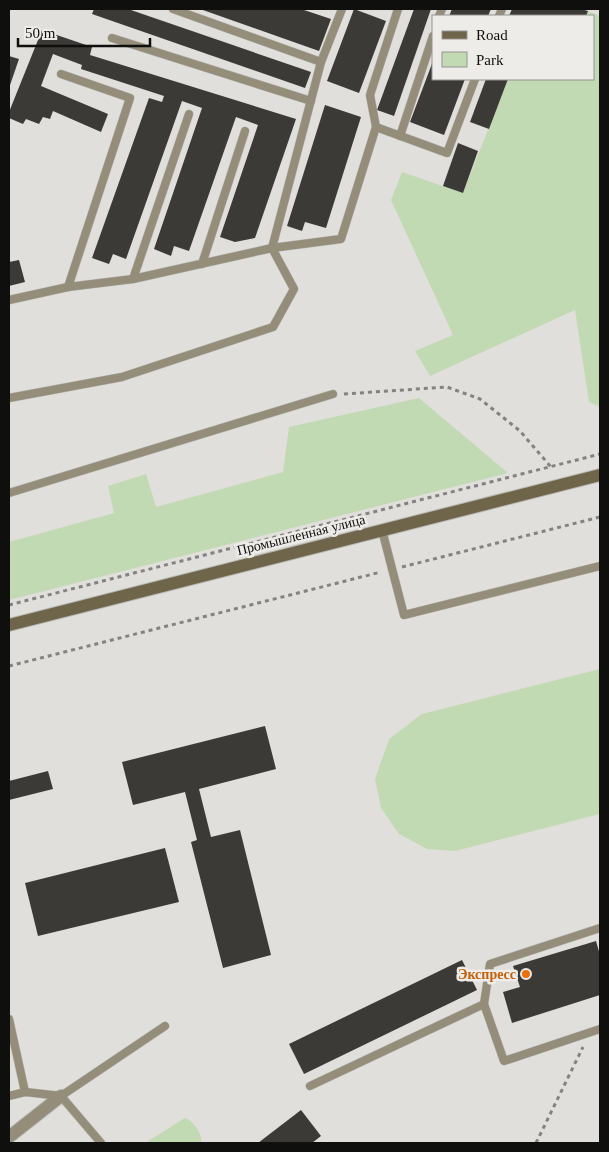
<svg xmlns="http://www.w3.org/2000/svg" width="609" height="1152" viewBox="0 0 609 1152" font-family="'Times New Roman',serif">
<style>
.green{fill:#c2dab4}
.building{fill:#3c3a37}
.lines{fill:none;stroke-linecap:round;stroke-linejoin:round}
.lane-casing{stroke:#babab6;stroke-width:9}
.street-casing{stroke:#babab6;stroke-width:14}
.secondary-casing{stroke:#babab6;stroke-width:14}
.path{stroke:#848381;stroke-width:3;stroke-dasharray:4 4;stroke-linecap:butt}
.lane{stroke:#938d7a;stroke-width:8}
.street{stroke:#938d7a;stroke-width:12}
.secondary{stroke:#6f654a;stroke-width:12}
.food-dot{fill:#e8710a;stroke:#eeece8;stroke-width:2}
.labels{text-anchor:middle;dominant-baseline:central;stroke-width:5;stroke-linejoin:round;paint-order:stroke}
.street-label{font-size:14px;fill:#0f0f0e;stroke:#eeece8}
.food-label{font-size:14px;font-weight:bold;fill:#c56008;stroke:#eeece8;text-anchor:end}
</style>
<rect width="100%" height="100%" fill="#e0dfdb"/>
<g class="green">
<polygon points="588,11 600,16 600,407 589,402 575,310 430,376 415,351 453,335 391,200 402,172 463,193 508,79 593,79 593,16 586,16"/>
<polygon points="419,398 508,473 9,600 9,542 114,513 108,486 146,474 156,507 283,472 289,427"/>
<polygon points="600,669 600,814 455,851 427,849 399,834 381,808 375,779 389,739 422,714"/>
<path d="M185 1118C193 1120 203 1135 201 1143H145Z"/>
</g>
<g class="building">
<polygon points="94,9 128,9 311,72 305,88 92,14"/>
<polygon points="200,9 301,9 331,19 319,51"/>
<polygon points="354,9 386,21 359,93 327,81"/>
<polygon points="414,9 431,9 394,116 377,110"/>
<polygon points="452,9 491,9 488,16 449,16"/>
<polygon points="512,9 581,9 588,11 586,16 509,16"/>
<polygon points="42,30 92,47 90,55 296,119 255,238 235,242 220,237 258,125 236,117 189,251 174,246 171,256 154,249 202,108 182,101 126,259 113,254 109,264 92,258 149,98 162,102 164,96 81,69 82,65 53,54 41,86 108,114 101,132 53,111 50,119 43,117 39,124 26,119 23,124 9,118 9,112"/>
<polygon points="9,56 19,59 9,88"/>
<polygon points="433,61 433,79 465,79 444,135 410,122"/>
<polygon points="486,79 508,79 489,129 470,122"/>
<polygon points="325,105 361,117 326,228 305,222 302,231 287,226"/>
<polygon points="458,143 478,151 463,193 443,186"/>
<polygon points="19,260 25,282 9,286 9,262"/>
<polygon points="265,726 276,769 199,789 211,837 240,830 271,955 223,968 191,842 197,840 185,792 133,805 122,762"/>
<polygon points="48,771 53,789 9,800 9,781"/>
<polygon points="165,848 179,902 38,936 25,883"/>
<polygon points="596,941 600,955 600,995 512,1023 503,992 520,987 513,966"/>
<polygon points="462,960 477,990 304,1074 289,1044"/>
<polygon points="301,1110 321,1136 312,1143 258,1143"/>
</g>
<g class="lines">
<g class="lane-casing">
<g id="lane">
<polyline points="173,9 321,62"/>
<polyline points="439,16 442,9"/>
<polyline points="499,16 502,9"/>
<polyline points="112,38 311,101"/>
<polyline points="61,74 130,98 68,287"/>
<polyline points="376,127 447,153 475,79"/>
<polyline points="400,136 433,36"/>
<polyline points="202,264 245,131"/>
<polyline points="133,279 189,114"/>
<polyline points="9,300 68,287 133,279 272,248 341,239 376,127 370,95 398,9"/>
<polyline points="9,398 122,377 273,327 294,289 272,248 321,62 342,9"/>
<polyline points="9,493 333,394"/>
<polyline points="382,530 404,615 600,566"/>
<polyline points="484,1004 490,964 600,928"/>
<polyline points="9,1019 25,1092"/>
<polyline points="310,1086 484,1004 504,1061 600,1029"/>
<polyline points="9,1096 25,1092 61,1096 165,1026"/>
<polyline points="61,1096 101,1143"/>
</g>
</g>
<g class="street-casing">
<polyline id="street" points="9,1137 61,1096"/>
</g>
<g class="secondary-casing">
<polyline id="secondary" points="9,625 600,475"/>
</g>
<g class="path">
<polyline points="344,394 447,387 480,399 520,431 551,467"/>
<polyline points="402,567 600,517"/>
<polyline points="9,605 600,454"/>
<polyline points="9,666 381,572"/>
<polyline points="536,1143 583,1047"/>
</g>
<use href="#lane" class="lane"/>
<use href="#street" class="street"/>
<use href="#secondary" class="secondary"/>
</g>
<circle class="food-dot" cx="526" cy="974" r="5"/>
<g class="labels">
<g class="street-label">
<text transform="translate(301 535) rotate(-14)">Промышленная улица</text>
</g>
<g class="food-label">
<text x="516" y="974">Экспресс</text>
</g>
</g>
<rect width="609" height="1152" fill="none" stroke="#0f0f0e" stroke-width="20"/>
<rect x="432" y="15" width="162" height="65" fill="#eeece8" stroke="#959491"/>
<rect x="442" y="31" width="25" height="8" fill="#6f654a" stroke="#959491"/>
<text x="476" y="40" font-size="15" fill="#0f0f0e">Road</text>
<rect x="442" y="52" width="25" height="15" fill="#c2dab4" stroke="#959491"/>
<text x="476" y="65" font-size="15" fill="#0f0f0e">Park</text>
<path d="M18 38v8h132v-8" fill="none" stroke="#0f0f0e" stroke-width="2.5"/>
<text x="25" y="38" font-size="15" fill="#0f0f0e" stroke="#eeece8" stroke-width="4" paint-order="stroke">50 m</text>
</svg>
